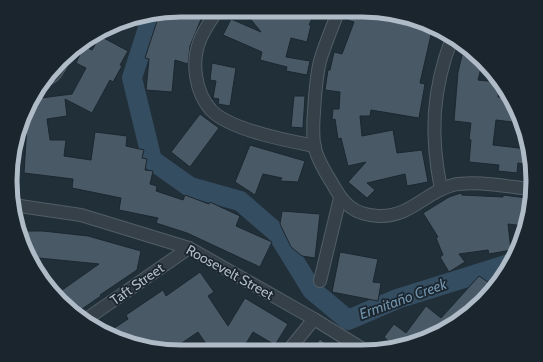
<svg xmlns="http://www.w3.org/2000/svg" width="543" height="362" viewBox="0 0 543 362" font-family="Cabin,sans-serif">
<style>
.lines{fill:none;stroke-linecap:round;stroke-linejoin:round}
.river{stroke:#354d60;stroke-width:20}
.building{fill:#495965;stroke:#1c2730}
.street-casing{stroke:#525e67;stroke-width:14}
.street{stroke:#354049;stroke-width:12}
.labels{text-anchor:middle;dominant-baseline:central;stroke-width:3.5;stroke-linejoin:round;paint-order:stroke}
.street-label{font-size:14px;fill:#afbbc6;stroke:#1a252e}
.water-label{font-size:15px;font-style:italic;fill:#7091aa;stroke:#1a252e}
.rim{fill:none;stroke:#afbbc6;stroke-width:5}
</style>
<rect width="100%" height="100%" fill="#212f39"/>
<g class="lines">
<polyline class="river" points="152,15 132,78 152,160 190,187 240,201 277,233 312,290 348,320 397,299 509,264"/>
</g>
<g class="building">
<polygon points="181,10 200,10 204,12 190,46 188,64 175,60 172,92 146,90 149,59 145,58 157,21 162,13"/>
<polygon points="244,11 315,12 309,25 311,25 307,42 291,38 286,57 310,61 307,75 286,71 287,67 260,60 262,52 223,35 231,19 261,32"/>
<polygon points="350,13 395,13 433,26 420,83 425,84 419,118 371,110 370,116 360,116 362,136 393,130 397,153 422,150 428,182 407,186 405,174 367,183 375,190 367,198 348,182 366,162 348,166 341,138 338,139 335,119 332,120 333,109 339,109 340,92 325,90 328,70 330,70 334,52 342,54 354,22 347,20"/>
<polygon points="100,36 128,51 120,65 122,66 113,82 110,80 92,113 65,99 67,116 47,119 50,140 66,140 64,156 91,160 95,132 127,136 126,146 144,150 142,158 147,159 145,170 153,171 150,184 157,186 156,191 183,200 185,195 209,204 210,202 240,216 236,226 272,242 260,267 187,233 156,223 158,218 119,210 121,198 72,188 73,179 24,173 27,125 21,126 23,116 33,99 72,94 86,68 76,63 84,46 92,50"/>
<polygon points="464,47 483,60 478,80 498,82 499,85 498,97 509,98 520,115 521,123 496,120 493,145 527,149 530,165 518,163 517,173 498,171 499,165 469,162 471,140 469,139 471,123 454,121 458,72"/>
<polygon points="212,63 236,68 230,106 218,104 219,99 213,98 216,81 210,80"/>
<polygon points="294,96 305,96 303,128 291,127"/>
<polygon points="200,114 219,128 190,167 171,152"/>
<polygon points="250,145 305,161 298,182 280,181 282,178 263,174 255,195 235,182"/>
<polygon points="461,193 462,195 503,197 503,195 527,198 524,226 508,224 511,250 489,254 488,250 459,254 465,262 449,272 440,257 443,255 436,238 438,237 423,213 449,197"/>
<polygon points="282,211 320,214 315,258 302,256 291,247 280,224"/>
<polygon points="20,231 43,231 88,236 141,251 137,270 100,295 101,296 76,313 60,302 55,295 99,264 29,257"/>
<polygon points="340,252 378,259 373,282 381,283 378,301 332,292"/>
<polygon points="200,272 214,292 208,296 228,326 245,298 288,324 275,345 253,332 242,350 210,350 198,332 173,349 148,349 105,334 128,319 126,315 163,290 166,296"/>
<polygon points="479,276 494,286 483,302 428,339 394,346 384,337 394,324 406,333 426,306 441,318"/>
<polygon points="320,339 337,352 311,351"/>
</g>
<g class="lines">
<g class="street-casing">
<g id="street">
<path d="M217 11C211 20 204 30 200 40 191 62 195 92 211 110 230 130 288 141 315 146"/>
<path d="M338 12C332 28 325 44 320 61 316 77 315 95 314 112 313 123 313 134 314 145 317 159 325 172 332 183 343 204 354 215 379 216 411 217 425 192 453 185 473 180 510 187 531 189"/>
<path d="M44 80C55 77 58 70 63 60"/>
<path d="M441 189C430 135 432 90 452 38"/>
<polyline points="13,205 81,215 189,248 314,319 366,351"/>
<polyline points="320,281 340,198"/>
<polyline points="85,320 189,248"/>
<polyline points="288,351 314,319"/>
</g>
</g>
<use href="#street" class="street"/>
</g>
<g class="labels">
<g class="street-label">
<text transform="translate(230 272) rotate(29)">Roosevelt Street</text>
<text transform="translate(137 284) rotate(-35)">Taft Street</text>
</g>
<g class="water-label">
<text transform="translate(403 299) rotate(-20)">Ermitaño Creek</text>
</g>
</g>
<path d="M0 0H543V362H0ZM181 17H362A164 164 0 0 1 526 181V181A164 164 0 0 1 362 345H181A164 164 0 0 1 17 181V181A164 164 0 0 1 181 17Z" fill="#1a252e" fill-rule="evenodd"/>
<path class="rim" d="M181 17H362A164 164 0 0 1 526 181V181A164 164 0 0 1 362 345H181A164 164 0 0 1 17 181V181A164 164 0 0 1 181 17Z"/>
</svg>
